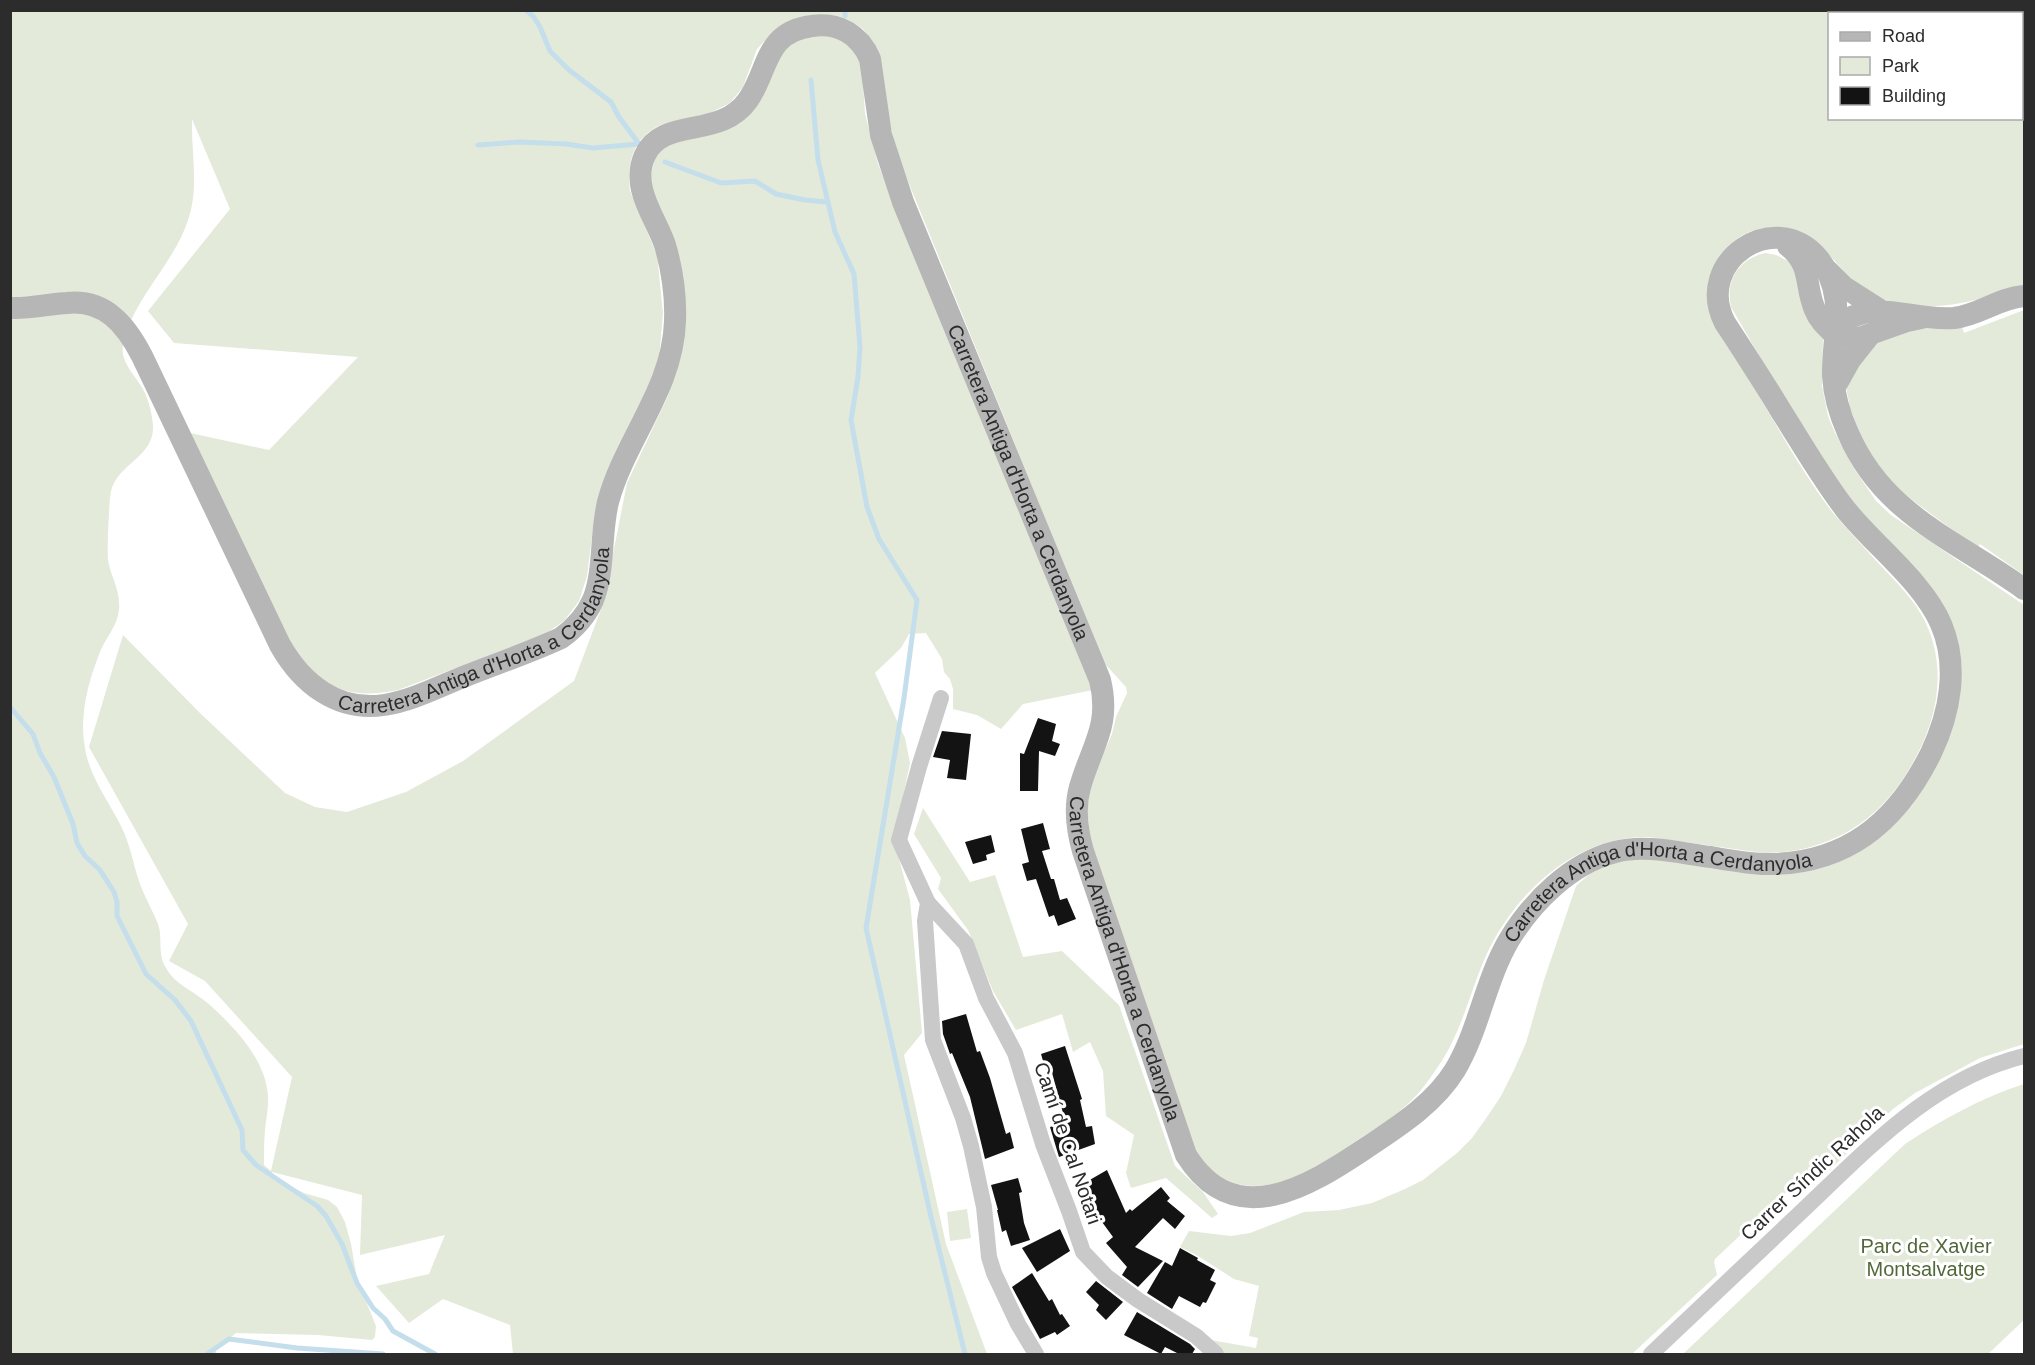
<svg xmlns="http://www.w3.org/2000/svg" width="2035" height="1365" viewBox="0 0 2035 1365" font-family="Arial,sans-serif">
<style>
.green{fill:#e3ead9;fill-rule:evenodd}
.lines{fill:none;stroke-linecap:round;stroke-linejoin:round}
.stream{stroke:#c4deeb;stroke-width:5}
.building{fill:#131313}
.street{stroke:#c9c9c9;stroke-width:16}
.secondary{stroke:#b6b6b6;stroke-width:22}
.labels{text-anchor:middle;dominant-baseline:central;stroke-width:6;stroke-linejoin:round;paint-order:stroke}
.street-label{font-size:20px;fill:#2c2c2c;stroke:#fff}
.park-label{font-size:20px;fill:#526839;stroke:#fff}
</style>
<rect width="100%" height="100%" fill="#fff"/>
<g class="green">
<path d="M10 11H2024V287C1977 300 1938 314 1888 301 1839 290 1830 227 1775 227 1760 227 1745 232 1734 241 1710 260 1712 274 1713 301 1713 308 1712 317 1714 323 1719 336 1738 362 1747 376 1774 420 1801 472 1833 513 1849 531 1865 549 1882 567 1903 589 1923 609 1932 639 1948 691 1928 744 1898 786 1865 831 1818 853 1763 853L1649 837C1575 835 1512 895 1484 960 1469 996 1460 1036 1437 1068 1427 1083 1416 1098 1402 1109 1387 1122 1369 1132 1353 1143 1315 1168 1258 1208 1213 1171 1206 1166 1201 1158 1195 1151L1091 849 1087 807 1091 784 1112 734 1116 717 1127 693 1126 687 1104 663 903 169 895 148 874 43 862 28 847 19 837 16 826 15 773 32 757 49 743 87 730 103 710 113 660 125C633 138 626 164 630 191L657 255 663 313 660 349 656 367 596 505 587 576 579 601 564 621 545 634 398 690C345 701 321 686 290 643L190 433 269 450 358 357 174 343 148 311 230 209 192 119C191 151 199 186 189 217 175 264 133 297 123 345 120 363 137 377 144 391 149 401 152 415 153 425 155 457 118 463 111 491 109 500 107 551 108 560 111 578 121 591 119 610 117 627 106 637 100 652 88 682 79 716 85 748 90 778 108 800 121 826 130 844 133 863 139 881 144 896 152 909 158 924 163 938 157 954 166 968 175 985 196 992 210 1005 235 1028 266 1060 268 1096 269 1107 266 1118 265 1130 264 1142 264 1153 264 1165L271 1171 292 1077 205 981 169 961 188 924 89 747 123 635 201 714 285 793 315 807 347 812 406 792 463 761 574 681 603 604 627 483 667 398 674 377 649 183 655 158 666 145 694 138 771 67 790 42 819 34 838 38 853 50 862 67 865 114 878 164 1093 690 1023 704 1001 729 977 715 953 709V689L950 679 944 672 942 659 926 633 909 634 901 648 875 673 905 738 910 763 894 840 910 900 922 1033 904 1055 946 1244 987 1354H513L510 1325 443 1299 409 1323 376 1286 429 1274 445 1235 360 1255 362 1195 272 1172 273 1178 304 1193 328 1200 337 1207 345 1222 351 1244 357 1279 376 1326 375 1337 372 1340 318 1335 236 1333 216 1349V1354H11ZM1830 14H2022V118H1830Z"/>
<path d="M1765 253 1776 255 1792 263 1823 338 1822 386 1828 416 1835 433 1853 467 1876 501 1891 515 2024 605V1044L1980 1058 1915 1093 1893 1109 1820 1179 1808 1176 1801 1178 1715 1259 1714 1262 1717 1275 1632 1354H1222L1205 1339 1256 1348 1258 1338 1249 1336 1259 1286 1234 1279 1198 1256 1180 1247 1189 1231 1231 1236 1250 1233 1304 1212 1339 1210 1372 1203 1405 1189 1423 1180 1457 1153 1472 1138 1487 1117 1501 1096 1514 1070 1526 1043 1544 980 1576 886 1594 870 1616 860 1662 859 1740 870 1890 827 1958 664 1871 527 1801 428 1731 307C1725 280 1739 259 1765 253Z"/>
<polygon points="2024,310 2024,575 1980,544 1977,548 1911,499 1898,489 1878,466 1863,441 1850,408 1847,392 1847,383 1869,345 1904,329 1962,327 1964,333"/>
<polygon points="923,808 970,882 995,875 1023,957 1062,951 1119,1005 1175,1166 1203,1192 1218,1214 1212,1218 1166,1178 1131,1188 1126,1173 1134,1135 1106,1116 1103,1071 1090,1042 1073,1052 1062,1014 1016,1030 993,991 968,930 938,889 941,878 914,834"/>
<path d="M2024 1084V1320L1988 1354H1683L1905 1144C1943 1119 1981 1098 2024 1084Z"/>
<polygon points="967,1209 971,1238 950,1241 947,1212"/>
</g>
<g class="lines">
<g class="stream">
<polyline points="526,10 533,16 540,27 550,51 569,70 611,102 619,117 639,144"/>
<polyline points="845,10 845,16"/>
<polyline points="811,80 818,160 835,232 854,274 860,347 858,377 851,420 867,507 879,539 917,600 904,698 866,928 931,1217 965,1354"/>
<polyline points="478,145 520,142 566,144 593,148 639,144"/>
<polyline points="665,162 721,183 755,181 776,194 805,200 827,202"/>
<polyline points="10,707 33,734 40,753 54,777 73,824 77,843 85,856 100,870 114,892 117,902 117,916 146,974 175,1000 191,1021 242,1130 243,1150 256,1165 317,1206 326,1216 342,1244 357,1283 373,1308 385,1319 393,1331 435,1354"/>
<polyline points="207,1354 229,1339 297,1348 383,1354"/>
</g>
</g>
<g class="building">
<polygon points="1038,718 1056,724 1052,741 1060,744 1055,756 1039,751 1038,791 1020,791 1020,753 1024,754"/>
<polygon points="942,731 971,734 966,780 947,778 950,760 933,757"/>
<polygon points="1043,823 1050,849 1042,851 1051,879 1054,879 1060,900 1067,898 1076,919 1058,926 1054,915 1049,917 1036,879 1027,881 1022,864 1029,862 1021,829"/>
<polygon points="991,835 995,852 986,855 987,860 973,864 965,842"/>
<polygon points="966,1014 977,1052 980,1051 990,1078 1006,1134 1010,1132 1014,1148 985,1159 970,1097 952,1053 950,1054 943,1034 942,1021"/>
<polygon points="1065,1046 1082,1099 1080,1100 1086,1127 1092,1126 1095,1144 1059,1157 1050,1127 1057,1125 1055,1116 1063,1113 1051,1069 1046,1071 1041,1054"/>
<polygon points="1107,1170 1126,1213 1130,1209 1132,1211 1161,1187 1170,1198 1167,1201 1185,1216 1175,1229 1163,1218 1135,1247 1163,1261 1138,1287 1122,1275 1127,1267 1106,1243 1113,1237 1094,1211 1096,1209 1081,1185"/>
<polygon points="1018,1178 1022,1192 1019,1193 1024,1223 1030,1240 1011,1246 1006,1230 1002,1232 997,1210 998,1210 991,1185"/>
<polygon points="1060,1229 1070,1251 1037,1272 1022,1248"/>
<polygon points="1180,1248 1198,1258 1197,1260 1215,1270 1210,1280 1216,1283 1206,1303 1203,1302 1200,1307 1179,1296 1172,1309 1147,1293 1165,1262 1172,1266"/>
<polygon points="1032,1273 1049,1301 1052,1299 1060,1315 1062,1314 1070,1326 1057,1335 1055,1332 1040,1339 1012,1287"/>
<polygon points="1096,1281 1123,1302 1106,1320 1096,1310 1099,1305 1086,1292"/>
<polygon points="1137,1312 1190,1344 1195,1349 1192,1354 1179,1354 1165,1347 1161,1354 1124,1335"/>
</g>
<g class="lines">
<g class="street">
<polyline points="941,698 919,767 899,840 928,903 925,921 933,1040 963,1118 971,1146 984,1207 989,1257 994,1273 1018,1324 1036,1354"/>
<polyline points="928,903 966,944 986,998 1015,1053 1043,1144 1069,1211 1083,1252 1107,1277 1138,1300 1196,1336 1216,1354"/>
<path d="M1651 1354C1701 1307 1750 1260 1800 1213 1867 1150 1931 1079 2024 1056"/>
</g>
<g class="secondary">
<path d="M1788 246C1813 266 1804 285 1815 310 1819 321 1828 328 1836 336L1859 338 1907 321 1926 317"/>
<polyline points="1829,272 1844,287 1880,310"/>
<path id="s1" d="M10 308C30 309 48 304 67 303 105 299 126 325 142 356L280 645C302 684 338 712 384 705 411 701 438 687 463 677 495 664 529 653 561 638 575 628 586 616 593 600 605 570 600 534 608 502 625 439 673 389 675 321 676 296 672 269 665 245 655 216 630 187 645 155 663 116 720 140 748 100 769 70 764 32 812 26 839 22 860 35 870 59L881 135 903 202 1100 680C1111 726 1092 745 1080 787 1074 808 1077 830 1083 851L1186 1155C1235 1233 1309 1186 1366 1148 1399 1126 1434 1104 1455 1070 1479 1030 1485 981 1509 940 1532 902 1571 863 1615 852 1646 844 1679 853 1711 857 1728 860 1745 863 1762 864 1844 866 1896 824 1931 753 1950 713 1959 666 1941 624 1923 582 1875 546 1846 510 1822 479 1802 444 1781 411 1763 381 1744 352 1725 323 1693 261 1775 207 1818 258 1848 294 1832 335 1833 376 1834 395 1840 415 1848 433 1883 515 1956 540 2024 589"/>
<path d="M1837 326C1876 296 1910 322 1954 318 1979 315 1999 298 2024 296"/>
<polyline points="1835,387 1850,360 1869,336"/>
</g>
</g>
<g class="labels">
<g class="street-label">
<text stroke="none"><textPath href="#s1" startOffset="2058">Carretera Antiga d'Horta a Cerdanyola</textPath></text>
<text stroke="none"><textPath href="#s1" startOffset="728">Carretera Antiga d'Horta a Cerdanyola</textPath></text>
<text stroke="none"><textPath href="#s1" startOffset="3406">Carretera Antiga d'Horta a Cerdanyola</textPath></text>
<text stroke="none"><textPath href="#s1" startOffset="2562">Carretera Antiga d'Horta a Cerdanyola</textPath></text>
<text transform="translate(1068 1143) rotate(71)">Camí de Cal Notari</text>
<text transform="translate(1812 1173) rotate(-43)">Carrer Síndic Rahola</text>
</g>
<g class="park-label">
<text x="1926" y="1246">Parc de Xavier<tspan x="1926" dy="23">Montsalvatge</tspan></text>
</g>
</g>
<rect width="2035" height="1365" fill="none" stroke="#2c2c2c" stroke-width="24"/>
<rect x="1828" y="12" width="195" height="108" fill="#ffffff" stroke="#ababab" stroke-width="1.5"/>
<rect x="1840" y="32" width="30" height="9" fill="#b6b6b6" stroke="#ababab" stroke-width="1.5"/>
<text x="1882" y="42" font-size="18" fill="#2c2c2c">Road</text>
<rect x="1840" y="57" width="30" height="18" fill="#e3ead9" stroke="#ababab" stroke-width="1.5"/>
<text x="1882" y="72" font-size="18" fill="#2c2c2c">Park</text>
<rect x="1840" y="87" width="30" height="18" fill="#131313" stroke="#ababab" stroke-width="1.5"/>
<text x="1882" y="102" font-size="18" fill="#2c2c2c">Building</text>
</svg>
